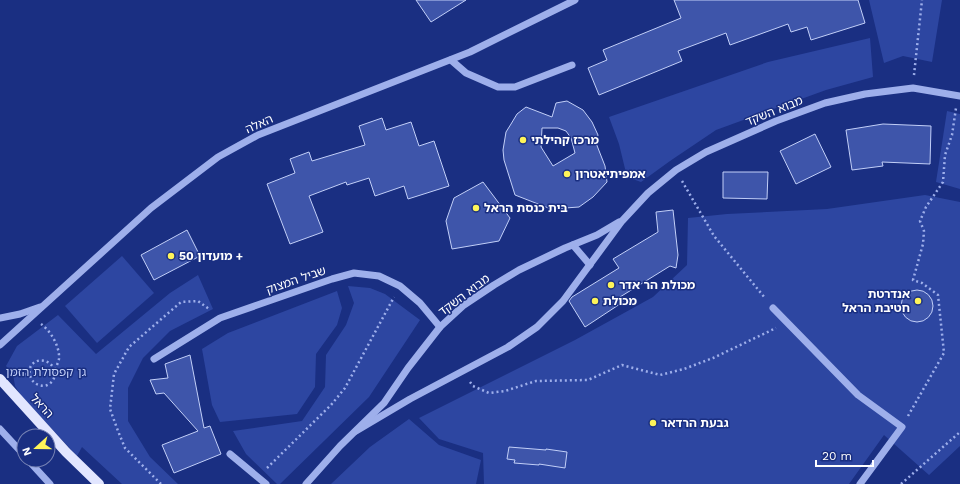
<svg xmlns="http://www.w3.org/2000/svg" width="960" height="484" viewBox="0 0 960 484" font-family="'Work Sans','Noto Sans Hebrew',sans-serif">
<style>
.green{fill:#2d46a1}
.building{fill:#3e55aa;stroke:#c2cff8;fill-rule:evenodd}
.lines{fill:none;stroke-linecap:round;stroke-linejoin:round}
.path{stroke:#9eafeb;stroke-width:2.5;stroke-dasharray:2 3;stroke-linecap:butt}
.minor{stroke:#9eafeb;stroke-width:7}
.major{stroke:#e2e6ff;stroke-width:10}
.poi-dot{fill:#fef459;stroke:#1a2f82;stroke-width:1.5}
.labels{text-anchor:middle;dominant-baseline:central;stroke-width:3;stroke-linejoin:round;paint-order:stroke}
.street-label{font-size:12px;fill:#fff;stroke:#1a2f82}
.poi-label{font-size:12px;font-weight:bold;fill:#fff;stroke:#1a2f82;text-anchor:start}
.park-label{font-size:12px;fill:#c2cff8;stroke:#1a2f82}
</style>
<rect width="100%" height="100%" fill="#1a2f82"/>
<g class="green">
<polygon points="869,0 942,0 932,62 903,56 884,63"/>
<polygon points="870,38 873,77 826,90 716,130 670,161 641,182 627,177 619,144 609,117 768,62"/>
<polygon points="947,111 960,114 960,189 936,182"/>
<polygon points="925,195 960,202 960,446 929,475 884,435 849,484 484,484 483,453 439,439 419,418 575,340 653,297 687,265 688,218 727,214 827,209"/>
<polygon points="122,256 154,293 97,343 65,306"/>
<polygon points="198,275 213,309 170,331 143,358 128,388 128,421 150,457 178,484 122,484 82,447 77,456 22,397 15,386 13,374 6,366 17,346 58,315 96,354 170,293"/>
<polygon points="348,286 370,288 385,294 420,320 369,397 280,484 277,484 246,454 233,431 302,421 325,387 326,355 346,325 354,303"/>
<polygon points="337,291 342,308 337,325 316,354 315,387 297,414 220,422 212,405 202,349 228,333"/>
<polygon points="409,419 439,445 481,460 476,484 331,484 370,447"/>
</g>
<g class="building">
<polygon points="416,0 466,0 431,22"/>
<polygon points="674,0 858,0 865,23 811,40 807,27 791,32 788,24 730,45 726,33 678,51 682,61 599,95 588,68 607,60 603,50 681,18"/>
<path d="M567 101 583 110 592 122 598 135 596 143 605 166 607 182 593 197 579 207 551 209 515 195 504 160 503 150 506 132 511 124 517 114 526 107 552 117 556 103ZM542 128H558L566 131 571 138 575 153 553 166 541 147Z"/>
<polygon points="382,118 386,130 411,122 419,146 434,141 449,186 408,199 404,186 375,196 369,178 347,185 346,182 309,196 323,232 290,244 267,184 295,173 290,159 309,152 312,161 365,145 359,126"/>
<polygon points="883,124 931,126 930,164 882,162 883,166 852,170 846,130"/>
<polygon points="815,134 831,167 796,184 780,151"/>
<polygon points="723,172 768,172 767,199 723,198"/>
<polygon points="483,182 510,218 499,241 452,249 446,221 454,198"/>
<polygon points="673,210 678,255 676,268 670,266 620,297 623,302 585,327 569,301 572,297 619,268 613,259 658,232 656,212"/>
<polygon points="187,230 200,256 154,280 141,255"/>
<circle cx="917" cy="306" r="16"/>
<polygon points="190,355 204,428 210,426 221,454 174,473 162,445 198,431 164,393 156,394 150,380 168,378 165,364"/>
<polygon points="509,447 546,450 546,449 567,452 565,468 539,464 539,465 514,463 515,460 507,459"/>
</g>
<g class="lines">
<g class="path">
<polyline points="914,75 922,0"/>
<polyline points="682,181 714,236 765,298"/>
<path d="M41 324C51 331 60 347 59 359 58 363 56 367 55 371 55 374 55 377 53 380 47 390 32 386 30 375 26 359 49 354 55 371"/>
<polyline points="14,373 30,375"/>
<polyline points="470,382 473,386 489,393 505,391 536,381 588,380 622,365 660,375 684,369 713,358 776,328"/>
<polyline points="908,416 944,353 938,295 922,283 913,280 923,244 924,231 920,221 926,207 943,182 945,155 952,135 956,108"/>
<polyline points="267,468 331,405 345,388 394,297"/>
<polyline points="161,484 125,448 118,431 110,409 114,374 129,347 181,302 198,301 209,309"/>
<polyline points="901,484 960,432"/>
</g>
<g class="minor">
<polyline points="451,60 466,73 498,87 515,87 572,65"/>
<polyline points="573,245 590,265"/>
<polyline points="773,308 858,395 902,427 860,484"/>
<polyline points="0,318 20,314 40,307"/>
<polyline points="0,345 151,208 218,157 258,135 470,52 575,0"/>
<polyline points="154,359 220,318 332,279 354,273 379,276 400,286 420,303 440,327"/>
<polyline points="0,429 24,455"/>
<polyline points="356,431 410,399 508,347 537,327 563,301 622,221 648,193 676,170 706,152 776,121 825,103 865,94 913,88 960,96"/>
<polyline points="230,454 266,484"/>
<polyline points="28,460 50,484"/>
<polyline points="306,484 340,446 384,403 408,368 440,327 464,305 494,285 519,270 565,248 597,235 619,222"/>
</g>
<polyline class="major" points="0,379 66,452 99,484"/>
</g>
<g class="poi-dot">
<circle cx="523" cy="140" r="4"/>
<circle cx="567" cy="174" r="4"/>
<circle cx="476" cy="208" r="4"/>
<circle cx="171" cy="256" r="4"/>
<circle cx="611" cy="285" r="4"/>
<circle cx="595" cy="301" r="4"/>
<circle cx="918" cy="301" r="4"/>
<circle cx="653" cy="423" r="4"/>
</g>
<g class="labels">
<g class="street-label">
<text transform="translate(774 111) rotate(-22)">מבוא השקד</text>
<text transform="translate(259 124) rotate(-24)">האלה</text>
<text transform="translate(296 280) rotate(-19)">שביל המצוק</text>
<text transform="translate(464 295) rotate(-37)">מבוא השקד</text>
<text transform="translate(42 406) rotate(48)">הראל</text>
</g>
<g class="poi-label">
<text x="531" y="140">מרכז קהילתי</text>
<text x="575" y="174">אמפיתיאטרון</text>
<text x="484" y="208">בית כנסת הראל</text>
<text x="179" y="256">מועדון 50 +</text>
<text x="619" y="285">מכולת הר אדר</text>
<text x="910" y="294" text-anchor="end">אנדרטת<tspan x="910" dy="14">חטיבת הראל</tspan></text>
<text x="603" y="301">מכולת</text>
<text x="661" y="423">גבעת הרדאר</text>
</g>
<g class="park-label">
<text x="46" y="372">גן קפסולת הזמן</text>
</g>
</g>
<g transform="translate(36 448) rotate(249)"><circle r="19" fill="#1a2f82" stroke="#7682b4"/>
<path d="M0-3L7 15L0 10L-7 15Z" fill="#fef459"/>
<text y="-6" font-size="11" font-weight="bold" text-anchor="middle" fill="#ffffff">N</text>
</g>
<path d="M816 460v6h57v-6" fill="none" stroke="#ffffff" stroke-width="2"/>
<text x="822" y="460" font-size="12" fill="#ffffff" stroke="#1a2f82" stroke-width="3" paint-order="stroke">20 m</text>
</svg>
